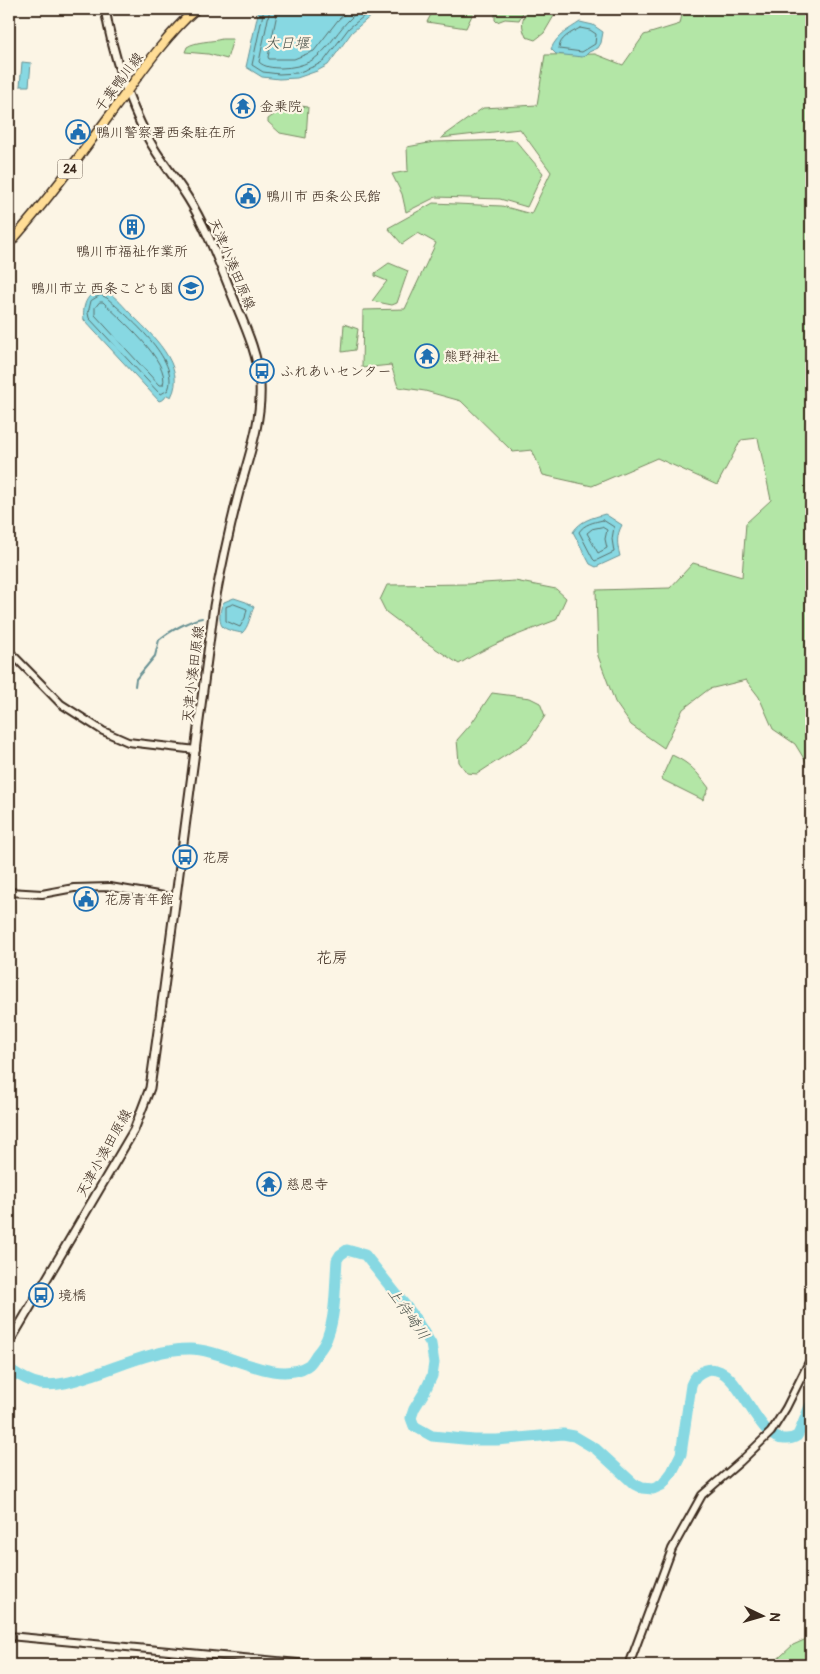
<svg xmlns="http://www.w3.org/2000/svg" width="820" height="1674" viewBox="0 0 820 1674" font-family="Pangolin,'Klee One',sans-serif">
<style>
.green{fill:#b3e6a6;stroke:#778862}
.water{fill:#87d8e2;stroke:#699294}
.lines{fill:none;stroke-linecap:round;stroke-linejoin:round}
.shore{stroke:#59706c;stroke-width:1}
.stream{stroke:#699294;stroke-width:2}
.river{stroke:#87d8e2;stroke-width:11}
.tertiary-casing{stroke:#3b2a1e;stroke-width:10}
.secondary-casing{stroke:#3b2a1e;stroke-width:11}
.primary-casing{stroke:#3b2a1e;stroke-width:11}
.tertiary{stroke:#fcf5e5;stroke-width:6}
.secondary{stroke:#fcf5e5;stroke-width:7}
.primary{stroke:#ffdd96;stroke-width:8}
.labels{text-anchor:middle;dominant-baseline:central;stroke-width:4.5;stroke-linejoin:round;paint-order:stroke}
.shield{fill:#fcf5e5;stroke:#75675a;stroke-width:1}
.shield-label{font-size:12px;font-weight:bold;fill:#3b2a1e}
.street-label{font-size:14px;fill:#3b2a1e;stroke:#fcf5e5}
.poi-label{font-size:14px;fill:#3b2a1e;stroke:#fcf5e5;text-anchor:start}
.water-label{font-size:15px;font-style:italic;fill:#4e564f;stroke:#fcf5e5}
.quarter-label{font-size:16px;fill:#3b2a1e;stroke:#fcf5e5}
</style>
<rect width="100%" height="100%" fill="#fcf5e5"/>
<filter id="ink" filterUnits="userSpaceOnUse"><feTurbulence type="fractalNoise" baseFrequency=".02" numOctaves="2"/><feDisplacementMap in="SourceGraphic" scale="10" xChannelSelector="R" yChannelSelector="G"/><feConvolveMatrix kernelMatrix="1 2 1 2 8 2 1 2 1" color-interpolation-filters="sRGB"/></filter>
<g filter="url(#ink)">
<g class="green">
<polygon points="434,9 475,9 466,28 427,22"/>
<polygon points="495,9 525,9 519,20 505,19 497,22 495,20"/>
<path d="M528 9H558L544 33 535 40 526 37C521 26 521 19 528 9Z"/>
<polygon points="683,9 811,9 811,770 795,744 773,729 759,697 746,680 709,689 683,709 664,748 631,725 615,702 598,656 596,590 670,588 693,563 742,577 746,523 771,500 758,438 741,440 717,485 657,458 592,486 543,475 532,450 513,452 461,401 425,391 398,387 391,365 362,368 363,310 405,309 436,243 418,233 402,244 388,228 433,203 502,206 531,214 551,172 520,129 441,138 483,108 537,105 545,55 595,54 623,65 644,35 680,24"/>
<path d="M222 39H233L227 59 208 54 185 52 187 47C196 41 211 42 222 39Z"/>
<polygon points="289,104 308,107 306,138 280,133 268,122 268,119"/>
<polygon points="515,140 543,173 527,207 500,199 436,197 406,212 402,194 392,174 408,171 407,147 434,142"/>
<polygon points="389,263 408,271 397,303 392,305 372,301 387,281 375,276 375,273"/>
<polygon points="344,324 358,329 355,350 342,352"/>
<path d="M515 581 556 589 566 598 556 620C522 633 489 645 459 664L427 643 386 612 380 600 387 585 468 584Z"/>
<polygon points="492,693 530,698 540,703 545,716 529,740 477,774 467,773 459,762 457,740 471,724"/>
<path d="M672 755C691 764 696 771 709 788L703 800 661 779Z"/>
<polygon points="811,1637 811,1665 771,1665 793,1645"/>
</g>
<g class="water">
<polygon points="259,9 379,9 352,32 328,65 317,71 297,78 279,79 262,77 246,67"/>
<path d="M580 22 593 25 603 32 601 43 598 48 589 52 585 56 582 57 556 54 551 49C557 35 568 30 580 22Z"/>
<polygon points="22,62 31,63 29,86 20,86"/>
<path d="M100 290C113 292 121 304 130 313 150 333 188 366 171 397L167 395 164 399 159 401 84 320C82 307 86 294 100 290Z"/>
<path d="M605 514 622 525C616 536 617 544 620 556L596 567 590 564 573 532C581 520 592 518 605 514Z"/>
<path d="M234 598 246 602 254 607C250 615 249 627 242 633 237 632 225 630 222 626 218 620 220 607 224 602Z"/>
</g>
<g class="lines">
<g class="shore">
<polyline points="264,9 252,65 263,72 279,74 297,73 315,66 324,61 349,28 373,9"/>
<path d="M270 9 259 62C264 67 273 68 281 68 330 67 328 32 362 9"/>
<polyline points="278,9 268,57 269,59 294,59 314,51 338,20 350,9"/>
<path d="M580 28 590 30 596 34 595 44 582 52 559 49C559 38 571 33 580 28Z"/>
<path d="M101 295 107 298C127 316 181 360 168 390L161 394 159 393 89 318 88 313 91 301Z"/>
<path d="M100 302H103C119 318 171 361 163 385H159L95 315V308Z"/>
<path d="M603 520 614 527 612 539 614 552 595 561 593 559 579 532C584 524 594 522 603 520Z"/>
<polygon points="602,527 607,530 605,539 607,548 598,553 587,533 592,529"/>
<polygon points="234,604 247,609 245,618 240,627 226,621 226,607"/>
</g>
<path class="stream" d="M135 686 136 679 155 656 159 640C168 632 190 620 202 618"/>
<path class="river" d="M9 1369C18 1375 29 1382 40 1384 59 1387 77 1380 95 1374 125 1364 157 1349 190 1349 224 1349 275 1386 307 1366 311 1364 314 1358 316 1355 321 1349 326 1343 328 1335 336 1314 335 1283 337 1260L340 1255 347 1250 365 1255 413 1315 431 1344 434 1363 432 1376 425 1391 414 1409 411 1418 414 1426 432 1436 474 1440H497L563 1434 574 1436 596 1449 634 1484 642 1488 653 1489 662 1485 672 1472 681 1454 691 1385C694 1377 698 1373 706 1370 740 1361 755 1442 786 1439 790 1439 794 1438 797 1436 800 1433 808 1410 811 1404"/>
<g class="tertiary-casing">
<g id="tertiary">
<polyline points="9,651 61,704 103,731 128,742 196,750"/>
<polyline points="9,892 42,894 74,888 110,887 176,898"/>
<polyline points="9,1636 319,1665"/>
<polyline points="629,1665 672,1549 702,1495 740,1462 771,1432 786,1408 811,1358"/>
</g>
</g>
<g class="secondary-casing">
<path id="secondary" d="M9 1343 134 1130 150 1088 164 988 214 606C221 568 229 530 239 492 249 456 262 421 260 384 258 350 241 318 229 287 217 257 205 225 188 198 175 177 159 159 148 138 126 97 113 54 105 9"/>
</g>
<g class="primary-casing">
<path id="primary" d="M9 244C46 202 79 157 112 112 137 78 165 36 196 9"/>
</g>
<use href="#tertiary" class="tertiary"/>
<use href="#secondary" class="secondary"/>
<use href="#primary" class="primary"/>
</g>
</g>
<defs>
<g id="temple-ring" transform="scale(1.25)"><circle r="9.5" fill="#fcf5e5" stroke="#1f6fb2" stroke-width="1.5"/><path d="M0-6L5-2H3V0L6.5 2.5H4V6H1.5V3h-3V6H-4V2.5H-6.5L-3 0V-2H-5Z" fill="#1f6fb2"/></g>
<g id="civic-ring" transform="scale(1.25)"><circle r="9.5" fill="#fcf5e5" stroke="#1f6fb2" stroke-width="1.5"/><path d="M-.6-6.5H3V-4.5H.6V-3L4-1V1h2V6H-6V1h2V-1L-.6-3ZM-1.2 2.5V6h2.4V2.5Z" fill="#1f6fb2"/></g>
<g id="building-ring" transform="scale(1.25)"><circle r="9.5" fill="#fcf5e5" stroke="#1f6fb2" stroke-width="1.5"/><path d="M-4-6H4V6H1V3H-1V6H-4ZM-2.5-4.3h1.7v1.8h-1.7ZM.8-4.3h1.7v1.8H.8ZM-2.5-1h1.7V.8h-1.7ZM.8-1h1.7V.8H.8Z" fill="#1f6fb2"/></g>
<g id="school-ring" transform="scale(1.25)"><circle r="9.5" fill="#fcf5e5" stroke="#1f6fb2" stroke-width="1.5"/><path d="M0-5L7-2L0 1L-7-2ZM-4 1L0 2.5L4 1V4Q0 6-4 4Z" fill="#1f6fb2"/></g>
<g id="bus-ring" transform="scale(1.25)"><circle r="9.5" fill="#fcf5e5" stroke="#1f6fb2" stroke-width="1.5"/><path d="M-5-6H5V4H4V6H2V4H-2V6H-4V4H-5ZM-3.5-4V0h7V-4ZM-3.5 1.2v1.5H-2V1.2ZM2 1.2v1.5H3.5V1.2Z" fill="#1f6fb2"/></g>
</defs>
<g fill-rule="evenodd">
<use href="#temple-ring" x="243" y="106"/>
<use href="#civic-ring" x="78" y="132"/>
<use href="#civic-ring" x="248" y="196"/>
<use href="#building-ring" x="132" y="227"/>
<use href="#school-ring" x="191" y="288"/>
<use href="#temple-ring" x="427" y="356"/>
<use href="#bus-ring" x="262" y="371"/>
<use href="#bus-ring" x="185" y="857"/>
<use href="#civic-ring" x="86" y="899"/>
<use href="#temple-ring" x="269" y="1184"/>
<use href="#bus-ring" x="41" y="1295"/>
</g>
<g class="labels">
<rect class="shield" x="57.5" y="159.5" width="25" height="19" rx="4"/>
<g class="shield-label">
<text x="70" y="169">24</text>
</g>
<g class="street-label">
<text transform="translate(119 82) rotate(-53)">千葉鴨川線</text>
<text transform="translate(232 264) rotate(67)">天津小湊田原線</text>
<text transform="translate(193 674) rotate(-83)">天津小湊田原線</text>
<text transform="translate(104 1153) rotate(-61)">天津小湊田原線</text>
</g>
<g class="poi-label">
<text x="260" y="106">金乗院</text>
<text x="96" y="132">鴨川警察署西条駐在所</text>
<text x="266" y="196">鴨川市 西条公民館</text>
<text x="132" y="251" text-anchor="middle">鴨川市福祉作業所</text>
<text x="174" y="288" text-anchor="end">鴨川市立 西条こども園</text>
<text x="444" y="356">熊野神社</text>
<text x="280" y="371">ふれあいセンター</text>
<text x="202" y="857">花房</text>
<text x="104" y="899">花房青年館</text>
<text x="286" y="1184">慈恩寺</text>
<text x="58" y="1295">境橋</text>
</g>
<g class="water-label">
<text x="287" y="43">大日堰</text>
<text transform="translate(408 1314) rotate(55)">上待崎川</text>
</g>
<g class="quarter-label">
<text x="332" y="958">花房</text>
</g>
</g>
<rect width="820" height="1674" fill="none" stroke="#fcf5e5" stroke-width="30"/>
<rect x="15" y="15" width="790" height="1644" fill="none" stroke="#3b2a1e" stroke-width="2" filter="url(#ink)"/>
<g transform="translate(762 1616) rotate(95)" stroke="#fcf5e5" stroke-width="4" paint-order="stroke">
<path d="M0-4L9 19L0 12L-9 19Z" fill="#3b2a1e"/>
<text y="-8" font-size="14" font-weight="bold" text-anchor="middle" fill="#3b2a1e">N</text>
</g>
</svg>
